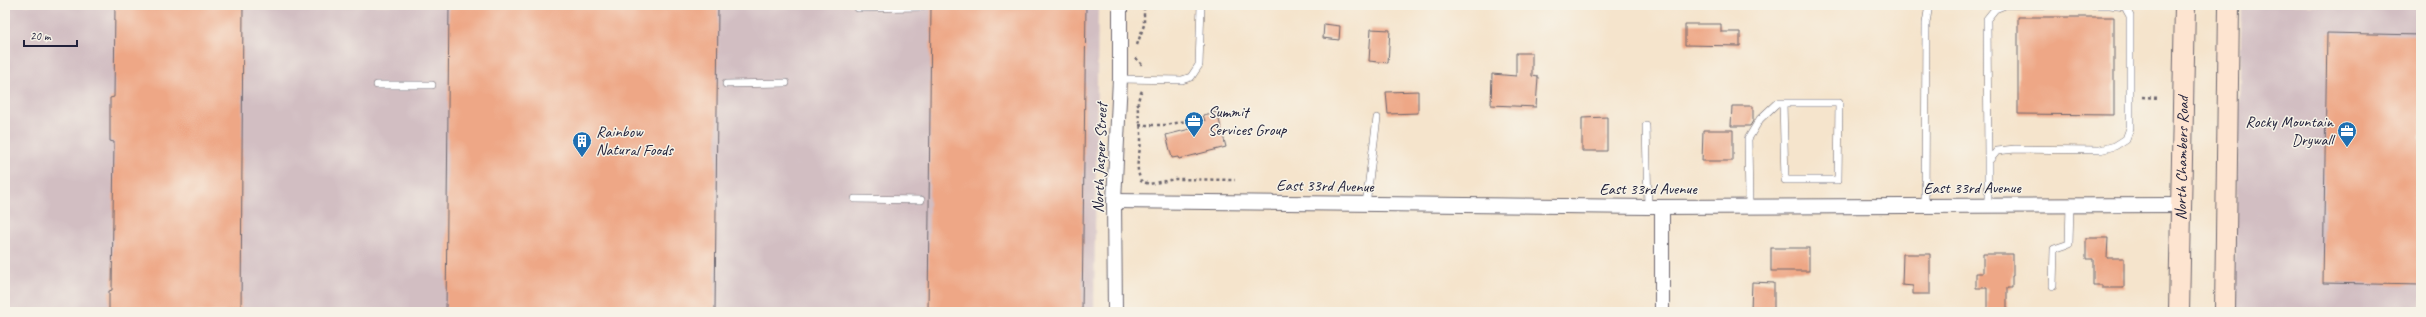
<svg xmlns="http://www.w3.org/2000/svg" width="2426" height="317" viewBox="0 0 2426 317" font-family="Caveat,sans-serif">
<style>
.industrial{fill:#d2bec2}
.building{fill:#eea786}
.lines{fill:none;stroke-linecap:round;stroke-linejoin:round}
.service-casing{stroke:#6c666e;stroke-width:8}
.minor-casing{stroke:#6c666e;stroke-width:16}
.secondary-casing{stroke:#6c666e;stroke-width:22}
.path{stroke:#6c666e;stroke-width:2.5;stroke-dasharray:3 3;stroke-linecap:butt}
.service{stroke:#fff;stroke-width:7}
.minor{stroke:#fff;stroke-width:14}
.secondary{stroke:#fde4d0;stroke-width:20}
.labels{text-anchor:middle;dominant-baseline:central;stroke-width:3;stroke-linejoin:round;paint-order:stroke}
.poi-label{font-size:16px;fill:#22223b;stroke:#f7f3e8;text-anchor:start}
.street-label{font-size:16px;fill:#22223b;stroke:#f7f3e8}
</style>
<rect width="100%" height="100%" fill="#f7f3e8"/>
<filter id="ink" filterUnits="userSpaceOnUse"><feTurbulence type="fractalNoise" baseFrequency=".025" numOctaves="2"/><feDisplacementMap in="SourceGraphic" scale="8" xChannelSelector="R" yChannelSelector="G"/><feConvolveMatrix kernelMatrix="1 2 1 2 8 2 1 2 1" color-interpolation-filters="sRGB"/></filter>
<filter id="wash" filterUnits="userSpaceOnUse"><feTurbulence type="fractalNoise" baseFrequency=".012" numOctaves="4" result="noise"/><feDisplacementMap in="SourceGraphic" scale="16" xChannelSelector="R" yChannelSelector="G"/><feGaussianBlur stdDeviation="0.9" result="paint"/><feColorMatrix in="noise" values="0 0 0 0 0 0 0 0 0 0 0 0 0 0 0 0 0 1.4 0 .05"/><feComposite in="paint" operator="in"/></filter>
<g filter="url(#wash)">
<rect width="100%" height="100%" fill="#f5e4cc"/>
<g class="industrial">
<polygon points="5,5 1098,5 1094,312 5,312"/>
<polygon points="2242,5 2421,5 2421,312 2233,312"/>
</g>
<g id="blocks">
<g class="building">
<polygon points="115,5 243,5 241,312 109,312 109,291 112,290 114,142 110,141 110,98 114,97"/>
<polygon points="449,5 718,5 715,312 446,312"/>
<polygon points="931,5 1086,5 1082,312 928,312"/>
<polygon points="2018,17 2114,17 2114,115 2018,114"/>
<polygon points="1324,24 1340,26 1339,40 1323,38"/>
<polygon points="1685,24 1721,24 1721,32 1740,32 1740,46 1685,45"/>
<polygon points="1371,29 1390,30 1388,63 1369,61"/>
<polygon points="2327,33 2421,35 2421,285 2323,283"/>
<polygon points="1516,53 1532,53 1532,76 1538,77 1536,107 1491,105 1492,74 1516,76"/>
<polygon points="1418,91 1418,113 1388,114 1386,92"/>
<polygon points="1732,106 1753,106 1753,121 1750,126 1731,126"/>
<polygon points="1217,112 1226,147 1179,159 1178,157 1172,158 1166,135 1198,127 1197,123 1205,121 1203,115"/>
<polygon points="1607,117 1607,151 1582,151 1582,118"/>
<polygon points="1703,130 1733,130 1733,161 1702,161"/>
<polygon points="2086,238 2108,238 2107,258 2124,258 2124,288 2102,288 2102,285 2093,285 2093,259 2086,259"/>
<rect x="1771" y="248" width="38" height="23"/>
<polygon points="1903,254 1930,254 1930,294 1913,294 1913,286 1902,285"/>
<polygon points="1983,254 2013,254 2013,276 2012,276 2012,288 2007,288 2007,312 1987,312 1987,288 1976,288 1976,273 1983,273"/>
<polygon points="1752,282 1774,283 1774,310 1751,310"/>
</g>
</g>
</g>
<g filter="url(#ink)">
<use href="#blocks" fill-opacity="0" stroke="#6c666e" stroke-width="1"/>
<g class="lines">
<g class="service-casing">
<g id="service">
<polyline points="858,8 920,7"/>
<polyline points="1120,79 1182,80 1191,77 1199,65 1201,5"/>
<polyline points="726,84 786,83"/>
<polyline points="377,85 432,85"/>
<polyline points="1646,126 1648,207"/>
<polyline points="855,199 921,200"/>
<polyline points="1366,204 1377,118"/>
<polyline points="1925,205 1926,23 1929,5"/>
<polyline points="1988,205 1988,162 1997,151 2015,149 2100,150 2115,146 2126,139 2130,128 2130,16 2125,7 2110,5 2005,5 1995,9 1987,19 1988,162"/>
<polyline points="1749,206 1748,139 1760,119 1777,103 1839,103 1838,180 1785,180 1783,103"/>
<polyline points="2053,286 2054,249 2069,244 2070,205"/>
</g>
</g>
<g class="minor-casing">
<g id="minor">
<polyline points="1114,201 1648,207 2183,205"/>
<polyline points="1662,207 1662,312"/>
<polyline points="1115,312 1114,201 1120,79 1120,5"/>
</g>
</g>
<g class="secondary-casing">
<g id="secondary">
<path id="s1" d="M2179 312 2185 5"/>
<polyline points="2225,312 2229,5"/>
</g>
</g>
<g class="path">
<polyline points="1137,45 1144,25 1144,5"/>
<polyline points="1136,58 1143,66"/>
<path d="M1142 91C1133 106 1141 119 1141 134 1142 153 1133 161 1141 181L1149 184 1176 179 1235 180"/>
<polyline points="2142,97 2160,98"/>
<polyline points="1139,125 1166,125 1201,118"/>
</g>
<use href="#service" class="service"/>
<use href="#minor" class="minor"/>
<use href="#secondary" class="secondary"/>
</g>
</g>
<defs>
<g id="office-pin" transform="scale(1)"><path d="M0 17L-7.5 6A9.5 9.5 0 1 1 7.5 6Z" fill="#1f6fb2" stroke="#f7f3e8"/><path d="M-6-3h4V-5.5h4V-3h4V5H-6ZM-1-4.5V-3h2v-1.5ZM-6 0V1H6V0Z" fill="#fff"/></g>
<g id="building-pin" transform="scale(1)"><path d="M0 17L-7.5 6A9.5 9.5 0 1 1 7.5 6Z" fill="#1f6fb2" stroke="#f7f3e8"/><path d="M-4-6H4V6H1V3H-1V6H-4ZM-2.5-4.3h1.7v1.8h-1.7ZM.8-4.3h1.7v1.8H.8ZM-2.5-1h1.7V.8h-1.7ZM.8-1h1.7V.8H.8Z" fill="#fff"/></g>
</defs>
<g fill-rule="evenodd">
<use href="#office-pin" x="1194" y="121"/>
<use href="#office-pin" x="2347" y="131"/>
<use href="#building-pin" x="582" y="141"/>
</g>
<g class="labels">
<g class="poi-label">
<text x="1208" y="112">Summit<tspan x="1208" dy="18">Services Group</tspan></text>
<text x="2333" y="122" text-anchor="end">Rocky Mountain<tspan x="2333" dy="18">Drywall</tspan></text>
<text x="596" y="132">Rainbow<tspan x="596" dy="18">Natural Foods</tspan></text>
</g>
<g class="street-label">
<text transform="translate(1100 158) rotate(-88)">North Jasper Street</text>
<text stroke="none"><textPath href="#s1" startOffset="154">North Chambers Road</textPath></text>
<text transform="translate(1325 186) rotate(1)">East 33rd Avenue</text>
<text x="1972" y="188">East 33rd Avenue</text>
<text x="1648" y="189">East 33rd Avenue</text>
</g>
</g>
<rect width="2426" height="317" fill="none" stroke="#f7f3e8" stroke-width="20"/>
<path d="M24 40v6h53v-6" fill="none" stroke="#22223b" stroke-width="2"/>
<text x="30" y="40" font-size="12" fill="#22223b" stroke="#f7f3e8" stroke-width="3" paint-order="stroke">20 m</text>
</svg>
